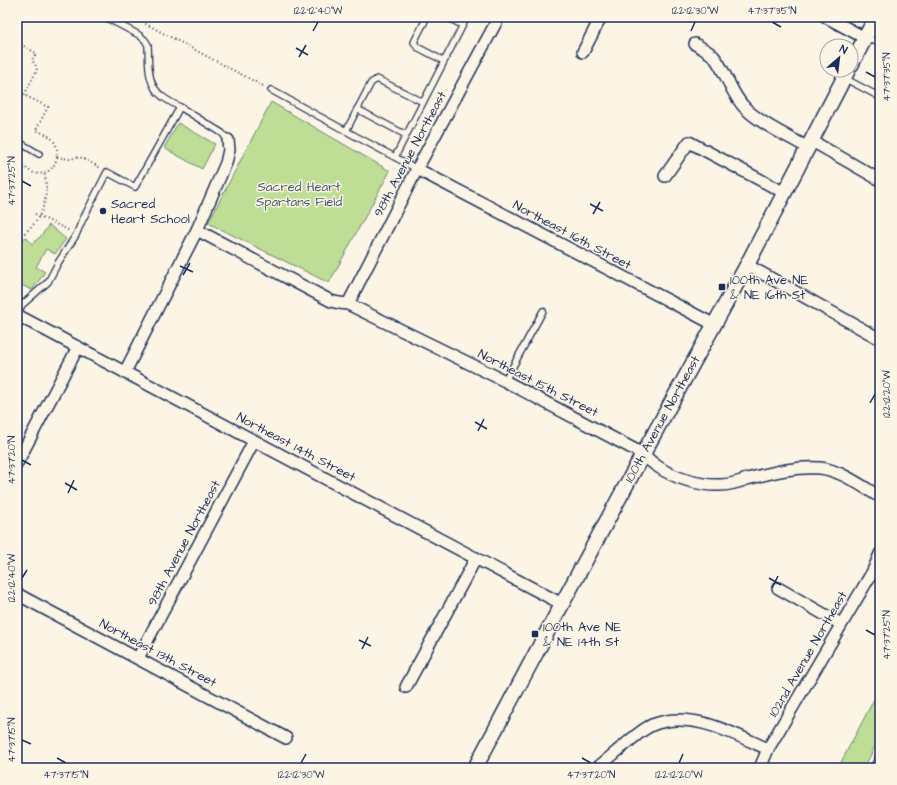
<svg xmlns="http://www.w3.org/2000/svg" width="897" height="785" viewBox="0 0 897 785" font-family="'Architects Daughter',sans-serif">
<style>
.green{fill:#bedd95;stroke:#6c867a}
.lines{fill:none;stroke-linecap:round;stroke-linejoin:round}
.service-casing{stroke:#1b2f5e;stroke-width:8}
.minor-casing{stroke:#1b2f5e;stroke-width:14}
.tertiary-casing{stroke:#1b2f5e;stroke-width:17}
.path{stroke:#1b2f5e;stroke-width:2;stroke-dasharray:1 3;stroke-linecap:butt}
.service{stroke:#fcf5e5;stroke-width:5.5}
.minor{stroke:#fcf5e5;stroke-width:11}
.tertiary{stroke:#fcf5e5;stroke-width:14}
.ticks{fill:none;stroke:#1b2f5e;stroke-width:1.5}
.poi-dot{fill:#1b2f5e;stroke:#fcf5e5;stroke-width:1.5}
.labels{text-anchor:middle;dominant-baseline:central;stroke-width:3;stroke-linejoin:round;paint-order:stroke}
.street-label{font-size:13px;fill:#1b2f5e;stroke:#fcf5e5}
.park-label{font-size:13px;fill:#445a6c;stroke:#fcf5e5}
.poi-label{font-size:13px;fill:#1b2f5e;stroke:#fcf5e5;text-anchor:start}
.neatline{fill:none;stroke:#1b2f5e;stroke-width:1.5}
.ticks-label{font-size:10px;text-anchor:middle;fill:#1b2f5e}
</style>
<rect width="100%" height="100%" fill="#fcf5e5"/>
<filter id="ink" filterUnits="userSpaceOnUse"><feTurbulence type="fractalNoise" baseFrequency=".025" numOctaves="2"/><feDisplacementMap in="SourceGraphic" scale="8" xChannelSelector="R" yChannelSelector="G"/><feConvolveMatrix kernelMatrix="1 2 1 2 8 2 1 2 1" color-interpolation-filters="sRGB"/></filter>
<g filter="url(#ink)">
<g class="green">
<polygon points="271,102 390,171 329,283 208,223"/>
<polygon points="178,123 215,144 202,169 164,148"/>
<polygon points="49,225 66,239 55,254 46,249 36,267 45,272 32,290 17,283 17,247 19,242 26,237 32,244 41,236"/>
<polygon points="880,688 880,737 864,768 838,768"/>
</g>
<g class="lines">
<g class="service-casing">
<g id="service">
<polyline points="427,17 414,42 417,47 444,61"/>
<polyline points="447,17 462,25"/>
<polyline points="865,38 880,43"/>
<polyline points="844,78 880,97"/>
<polyline points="271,90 346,131 417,169"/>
<polyline points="180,107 222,133 228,140"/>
<polyline points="357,109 406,135"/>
<polyline points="346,131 371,83 377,79 423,102"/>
<polyline points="17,141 39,154"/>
<polyline points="395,157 467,17"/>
<path d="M17 315 22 305 48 282 58 263 76 235 82 221 107 172 135 187 180 107C174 104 168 101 163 97 146 85 149 63 148 45L145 40 139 35 105 17"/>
<polyline points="505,381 543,311"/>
<polyline points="873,768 880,754"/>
</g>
</g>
<g class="minor-casing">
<g id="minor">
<polyline points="826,17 865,38"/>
<path d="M695 44C701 48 711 52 715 58 727 74 731 94 745 108 761 124 788 136 808 148"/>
<polyline points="583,52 601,17"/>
<polyline points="812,141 880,180"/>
<polyline points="417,169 715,325"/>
<polyline points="665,176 689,142 785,193"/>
<path d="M197 230 331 301 339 303 348 304 505 381 643 454C647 458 652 463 657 466 673 478 701 486 720 485 729 485 739 482 747 479 771 473 795 466 820 468 839 470 859 484 875 494"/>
<polyline points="747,265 880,339"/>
<polyline points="348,304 417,169 499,17"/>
<polyline points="17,315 562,604"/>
<polyline points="125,372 197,230 226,163 229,150 228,140"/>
<polyline points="17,463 78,347"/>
<polyline points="778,588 841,624"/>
<polyline points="17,594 286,738"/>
<polyline points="138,658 254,441"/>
<polyline points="406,687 476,558"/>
<path d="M597 768C607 760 617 751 627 743 635 736 643 729 652 725 690 709 734 734 768 749"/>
<polyline points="760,768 768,749 873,571 880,554"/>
</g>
</g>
<g class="tertiary-casing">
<g id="tertiary">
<polyline points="851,65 876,17"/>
<path id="s1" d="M475 768 562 604 643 454 747 265 848 70"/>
</g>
</g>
<g class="path">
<polyline points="141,17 146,24 265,87"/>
<path d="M17 42 36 53 32 60 36 66 37 70 24 95 48 107 36 130C41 133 48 134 52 139 64 152 54 178 35 173 27 172 24 164 17 161"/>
<polyline points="57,157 69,159 80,157 101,168"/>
<polyline points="35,214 70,231"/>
<path d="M17 245 18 243 17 239C25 233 34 226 39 216 46 205 48 185 44 173"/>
</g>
<use href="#service" class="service"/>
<use href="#minor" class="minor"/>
<use href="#tertiary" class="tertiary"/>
</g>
</g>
<path class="ticks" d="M772 22 781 27M313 31 318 22M691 31 695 22M296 48 308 55M299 57 306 45M866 72 875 77M22 181 31 186M590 204 603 211M593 214 600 202M180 266 193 272M183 275 190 263M870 403 875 394M475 422 487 429M478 431 484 419M22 460 31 465M65 483 77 490M68 493 74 480M22 578 27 570M769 578 781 585M772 588 778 576M866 630 875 635M359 640 371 646M362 649 368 637M22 740 31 744M57 758 66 763M582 758 591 763M301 763 306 754M679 763 683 754"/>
<g class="poi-dot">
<circle cx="103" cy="211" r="4"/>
<rect x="718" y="283" width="8" height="8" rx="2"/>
<rect x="531" y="630" width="8" height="8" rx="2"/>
</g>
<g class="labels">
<g class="street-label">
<text transform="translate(410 154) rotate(-62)">98th Avenue Northeast</text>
<text transform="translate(572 235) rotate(28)">Northeast 16th Street</text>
<text transform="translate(538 383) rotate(27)">Northeast 15th Street</text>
<text stroke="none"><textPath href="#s1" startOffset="396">100th Avenue Northeast</textPath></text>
<text transform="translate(296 447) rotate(28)">Northeast 14th Street</text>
<text transform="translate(184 543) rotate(-62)">98th Avenue Northeast</text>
<text transform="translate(158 653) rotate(28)">Northeast 13th Street</text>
<text transform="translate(808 654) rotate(-60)">102nd Avenue Northeast</text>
</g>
<g class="park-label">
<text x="299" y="187">Sacred Heart<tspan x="299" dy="15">Spartans Field</tspan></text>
</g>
<g class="poi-label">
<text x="111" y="204">Sacred<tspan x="111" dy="15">Heart School</tspan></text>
<text x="730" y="280">100th Ave NE<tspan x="730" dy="15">&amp; NE 16th St</tspan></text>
<text x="543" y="627">100th Ave NE<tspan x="543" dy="15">&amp; NE 14th St</tspan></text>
</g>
</g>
<rect width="897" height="785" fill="none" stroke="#fcf5e5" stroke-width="44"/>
<g transform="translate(839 58) rotate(28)"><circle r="19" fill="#fcf5e5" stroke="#a2a6af"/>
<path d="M0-3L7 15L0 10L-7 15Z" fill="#1b2f5e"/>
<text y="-6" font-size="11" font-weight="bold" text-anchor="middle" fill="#1b2f5e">N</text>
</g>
<rect x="22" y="22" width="853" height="741" class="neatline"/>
<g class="ticks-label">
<text x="318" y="14">122°12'40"W</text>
<text x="695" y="14">122°12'30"W</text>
<text x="772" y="14">47°37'35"N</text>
<text transform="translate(886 77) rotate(-90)" y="4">47°37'35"N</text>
<text transform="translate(11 181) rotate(-90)" y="4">47°37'25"N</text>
<text transform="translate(886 394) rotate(-90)" y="4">122°12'20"W</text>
<text transform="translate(11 460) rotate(-90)" y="4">47°37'20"N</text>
<text transform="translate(11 578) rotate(-90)" y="4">122°12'40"W</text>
<text transform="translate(886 635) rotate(-90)" y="4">47°37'25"N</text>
<text transform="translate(11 740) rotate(-90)" y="4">47°37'15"N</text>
<text x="66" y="778">47°37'15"N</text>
<text x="301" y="778">122°12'30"W</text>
<text x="591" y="778">47°37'20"N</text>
<text x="679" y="778">122°12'20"W</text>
</g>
</svg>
